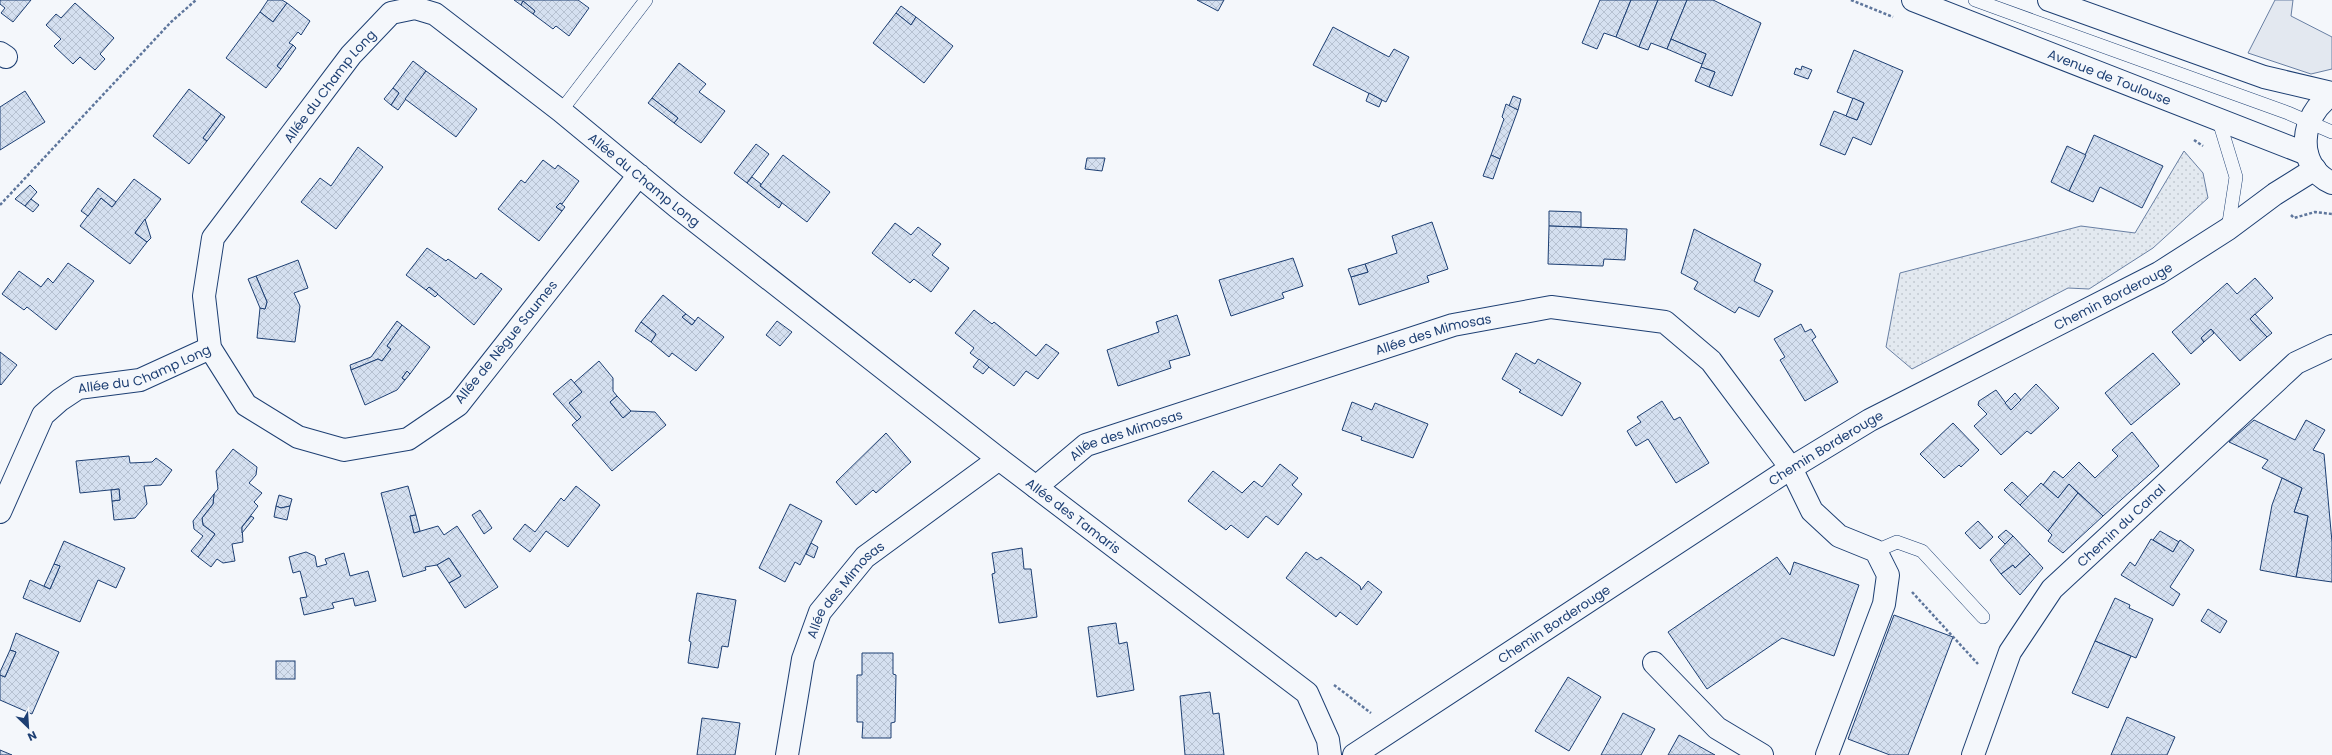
<svg xmlns="http://www.w3.org/2000/svg" width="2332" height="755" viewBox="0 0 2332 755" font-family="Poppins,sans-serif">
<style>
.garden{fill:url(#garden-dots);stroke:#687fa3}
.parking{fill:#e3e8f0;stroke:#687fa3}
.building{fill:url(#building-cross-hatch);stroke:#1d3f73}
.lines{fill:none;stroke-linecap:round;stroke-linejoin:round}
.service-casing{stroke:#1d3f73;stroke-width:14}
.minor-casing{stroke:#1d3f73;stroke-width:24}
.primary-casing{stroke:#1d3f73;stroke-width:24}
.path{stroke:#5e769c;stroke-width:2.5;stroke-dasharray:3 2;stroke-linecap:butt}
.service{stroke:#f4f7fb;stroke-width:13}
.minor{stroke:#f4f7fb;stroke-width:22}
.primary{stroke:#f4f7fb;stroke-width:22}
.labels{text-anchor:middle;dominant-baseline:central;stroke-width:3;stroke-linejoin:round;paint-order:stroke}
.street-label{font-size:13px;fill:#1d3f73;stroke:#f4f7fb}
</style>
<defs>
<pattern id="garden-dots" width="8" height="8" patternUnits="userSpaceOnUse"><rect width="8" height="8" fill="#e3e9f0"/><path d="M2 2h.1M6 6h.1" fill="none" stroke="#c2c9d1" stroke-width="1.8" stroke-linecap="round"/></pattern>
<pattern id="building-cross-hatch" width="8" height="8" patternUnits="userSpaceOnUse"><rect width="8" height="8" fill="#d5e0f0"/><path d="M0 0l8 8M0 8l8-8" fill="none" stroke="#b6c1d1"/></pattern>
</defs>
<rect width="100%" height="100%" fill="#f4f7fb"/>
<polygon class="garden" points="2184,151 2203,173 2208,198 2153,248 2089,289 2068,288 1912,369 1886,347 1900,273 2081,226 2135,233"/>
<polygon class="parking" points="2275,0 2293,0 2291,16 2332,37 2332,69 2311,74 2248,53"/>
<g class="building">
<polygon points="0,0 31,0 13,22 1,13 5,8 0,4"/>
<polygon points="268,0 282,0 287,3 273,22 260,12"/>
<polygon points="514,0 578,0 589,8 569,36 556,26 553,29 533,14 535,11 523,1 521,5"/>
<polygon points="1197,0 1224,0 1218,11"/>
<polygon points="1600,0 1631,0 1616,37 1604,33 1597,49 1582,43"/>
<polygon points="1631,0 1658,0 1639,47 1616,37"/>
<polygon points="1658,0 1687,0 1667,49 1651,43 1648,50 1639,47"/>
<polygon points="1687,0 1713,0 1761,23 1732,96 1709,87 1715,72 1701,67 1706,54 1671,39"/>
<polygon points="523,1 535,11 533,14 521,5"/>
<polygon points="75,3 114,38 100,54 105,59 95,70 80,57 73,64 54,46 61,39 46,25 56,14 61,18"/>
<polygon points="287,3 310,21 301,35 298,32 289,43 293,45 277,66 281,69 266,88 226,58 260,12 273,22"/>
<polygon points="901,6 916,17 911,25 896,13"/>
<polygon points="896,13 911,25 916,17 953,46 924,83 873,43"/>
<polygon points="1333,27 1389,57 1394,49 1409,57 1386,102 1313,65"/>
<polygon points="1671,39 1706,54 1702,64 1667,49"/>
<polygon points="293,45 296,48 281,69 277,66"/>
<polygon points="1854,50 1903,71 1871,145 1853,137 1845,155 1820,145 1834,111 1857,120 1864,103 1837,92"/>
<polygon points="413,61 426,71 398,110 391,105 399,93 393,88"/>
<polygon points="679,63 706,84 699,92 725,111 701,143 674,123 678,118 652,98"/>
<polygon points="1802,66 1812,70 1808,79 1794,74 1796,68 1801,70"/>
<polygon points="1701,67 1715,72 1709,87 1695,81"/>
<polygon points="426,71 477,109 456,137 405,99"/>
<polygon points="393,88 399,93 391,105 384,99"/>
<polygon points="189,89 221,114 203,138 207,141 189,164 153,136"/>
<polygon points="25,91 45,122 0,150 0,107"/>
<polygon points="1369,93 1382,100 1379,107 1366,101"/>
<polygon points="1513,96 1521,99 1518,110 1509,106"/>
<polygon points="652,98 678,118 674,123 648,103"/>
<polygon points="1853,98 1864,103 1857,120 1846,116"/>
<polygon points="1506,104 1518,110 1500,159 1491,155 1504,119 1502,117"/>
<polygon points="221,114 225,117 207,141 203,138"/>
<polygon points="2094,135 2163,166 2142,208 2100,187 2093,202 2069,191"/>
<polygon points="756,144 769,154 747,183 734,173"/>
<polygon points="2067,146 2086,155 2069,191 2051,182"/>
<polygon points="358,147 383,167 336,229 301,202 320,178 331,186"/>
<polygon points="783,155 830,192 807,222 760,186"/>
<polygon points="1491,155 1500,159 1493,179 1483,176"/>
<polygon points="1087,158 1105,158 1102,171 1085,169"/>
<polygon points="543,160 555,169 558,165 579,181 562,204 560,203 556,207 562,211 539,241 498,209 521,180 525,183"/>
<polygon points="752,177 761,184 760,186 782,203 779,208 747,183"/>
<polygon points="134,179 161,199 135,233 147,242 130,264 80,226 101,198 112,207"/>
<polygon points="30,185 37,192 25,206 15,199"/>
<polygon points="98,188 116,202 112,207 101,198 88,216 81,211"/>
<polygon points="31,199 39,205 33,212 25,206"/>
<polygon points="560,203 565,207 562,211 556,207"/>
<polygon points="1549,211 1581,212 1581,227 1549,226"/>
<polygon points="145,219 151,238 147,242 135,233"/>
<polygon points="1432,222 1448,269 1427,276 1429,282 1359,305 1351,277 1368,272 1365,264 1397,253 1392,236"/>
<polygon points="895,223 911,235 918,227 941,244 932,255 949,268 931,292 914,279 910,283 872,253"/>
<polygon points="1549,226 1627,229 1625,260 1604,259 1603,266 1548,264"/>
<polygon points="1694,229 1761,264 1754,281 1773,291 1759,317 1739,307 1735,313 1694,289 1698,282 1681,273"/>
<polygon points="427,248 446,261 448,259 476,279 481,273 502,289 474,325 429,287 426,290 406,275"/>
<polygon points="1293,258 1303,286 1282,293 1284,298 1231,316 1219,280"/>
<polygon points="298,260 308,288 294,293 300,306 295,342 257,338 260,308 265,309 267,302 256,276"/>
<polygon points="68,263 94,281 56,330 27,307 24,310 2,294 19,271 41,287 48,278 53,283"/>
<polygon points="1365,264 1368,272 1351,277 1348,269"/>
<polygon points="256,276 267,302 265,309 260,308 248,279"/>
<polygon points="2255,278 2273,298 2250,319 2267,337 2240,361 2211,329 2201,338 2204,342 2191,354 2172,332 2227,283 2237,294"/>
<polygon points="429,287 438,294 435,297 426,290"/>
<polygon points="663,295 686,314 682,317 692,325 698,317 724,337 696,371 672,353 669,357 651,342 656,334 641,322"/>
<polygon points="974,310 992,324 994,322 1036,356 1046,344 1059,353 1038,379 1026,371 1014,386 970,353 974,348 955,333"/>
<polygon points="686,314 695,321 692,325 682,317"/>
<polygon points="2255,314 2272,333 2267,337 2250,319"/>
<polygon points="1177,315 1190,355 1169,361 1171,368 1118,386 1107,350 1159,332 1156,322"/>
<polygon points="397,321 402,325 387,346 391,349 382,361 378,359 351,370 350,365 371,357"/>
<polygon points="777,321 792,332 780,346 766,335"/>
<polygon points="641,322 656,334 651,342 635,331"/>
<polygon points="1801,324 1805,332 1811,329 1816,337 1812,340 1838,382 1805,401 1780,360 1785,357 1774,339"/>
<polygon points="402,325 430,347 410,374 407,371 402,378 405,380 397,390 365,405 351,370 378,359 382,361 391,349 387,346"/>
<polygon points="2211,329 2214,333 2204,342 2201,338"/>
<polygon points="0,352 17,365 1,385 0,384"/>
<polygon points="1516,353 1535,364 1538,359 1581,383 1562,416 1519,392 1521,390 1502,379"/>
<polygon points="2153,353 2180,384 2131,425 2105,393"/>
<polygon points="979,359 989,367 983,374 973,367"/>
<polygon points="599,361 613,378 613,391 617,396 610,402 623,418 631,411 655,412 666,425 612,471 572,425 581,417 569,403 582,392 574,383"/>
<polygon points="407,371 410,374 405,380 402,378"/>
<polygon points="571,379 582,392 569,403 581,417 577,421 553,394"/>
<polygon points="2036,384 2059,408 2031,434 2027,431 2001,455 1974,426 1987,414 1978,405 1979,401 1996,390 2011,410"/>
<polygon points="2015,393 2021,400 2011,410 2005,403"/>
<polygon points="617,396 631,411 623,418 610,402"/>
<polygon points="1662,401 1674,420 1680,417 1709,463 1676,483 1648,439 1636,446 1627,431 1641,422 1637,417"/>
<polygon points="1352,402 1372,410 1375,403 1428,424 1413,458 1361,440 1362,437 1342,430"/>
<polygon points="2254,420 2295,440 2306,420 2325,430 2313,450 2324,454 2332,542 2332,582 2296,577 2308,516 2294,512 2302,488 2262,468 2268,460 2229,442"/>
<polygon points="1953,423 1979,450 1961,467 1959,465 1944,478 1920,454"/>
<polygon points="2132,432 2159,466 2103,516 2069,484 2058,498 2043,485 2054,471 2063,478 2079,462 2095,478 2118,456 2112,450"/>
<polygon points="886,433 911,462 876,493 873,490 856,505 836,482"/>
<polygon points="233,449 257,467 256,475 249,483 262,493 254,502 258,506 242,527 243,542 232,544 235,561 223,563 217,559 211,567 198,557 215,534 203,525 202,518 213,504 214,494 218,489 216,471"/>
<polygon points="129,456 130,463 152,462 156,458 172,470 161,485 144,486 147,504 135,518 114,520 112,501 120,500 119,489 80,493 76,461"/>
<polygon points="1280,464 1298,478 1292,485 1302,494 1278,525 1266,516 1248,538 1231,525 1226,530 1188,501 1213,471 1242,493 1254,481 1262,487"/>
<polygon points="2282,478 2302,488 2294,512 2308,516 2296,577 2260,570 2272,505"/>
<polygon points="2012,482 2028,497 2020,505 2004,490"/>
<polygon points="2041,483 2058,498 2069,484 2078,493 2048,531 2020,505"/>
<polygon points="408,486 416,515 410,516 414,533 438,526 444,535 457,526 498,587 465,608 449,583 461,576 449,558 437,565 425,567 426,570 403,577 381,493"/>
<polygon points="576,486 600,505 568,547 546,531 530,552 513,539 525,524 535,532 561,498 564,501"/>
<polygon points="119,489 120,500 112,501 111,490"/>
<polygon points="2078,493 2103,516 2063,553 2048,541 2052,535 2048,531"/>
<polygon points="214,494 213,504 202,518 203,525 215,534 198,557 191,551 203,536 194,529 193,521"/>
<polygon points="279,495 292,499 290,506 281,508 276,506"/>
<polygon points="790,504 822,521 800,565 795,562 785,582 759,568"/>
<polygon points="276,506 281,508 290,506 287,520 274,517"/>
<polygon points="480,510 492,528 484,534 472,515"/>
<polygon points="416,515 420,531 414,533 410,516"/>
<polygon points="251,516 254,518 242,533 242,527"/>
<polygon points="1978,521 1993,537 1980,549 1965,533"/>
<polygon points="2006,530 2013,536 2005,544 1998,537"/>
<polygon points="2160,531 2179,542 2173,552 2153,540"/>
<polygon points="2013,536 2030,554 2015,568 2013,565 2001,574 1990,560"/>
<polygon points="2151,539 2173,552 2180,540 2194,550 2170,587 2180,594 2173,606 2121,575 2130,562 2135,566"/>
<polygon points="64,541 125,568 116,588 98,580 80,622 23,598 30,580 50,589 60,566 54,564"/>
<polygon points="811,543 818,547 814,558 806,554"/>
<polygon points="1022,548 1024,569 1031,569 1037,617 999,623 992,574 995,573 992,553"/>
<polygon points="306,552 315,556 317,567 327,564 325,559 344,553 350,576 368,571 376,601 355,606 353,598 332,603 334,608 304,615 300,598 307,597 300,571 293,573 289,557"/>
<polygon points="1306,552 1317,560 1321,557 1360,586 1361,590 1368,581 1382,592 1357,625 1340,612 1336,617 1286,578"/>
<polygon points="2030,554 2043,568 2020,595 2001,574 2013,565 2015,568"/>
<polygon points="1777,557 1790,575 1794,562 1859,585 1834,656 1782,638 1707,689 1668,632"/>
<polygon points="449,558 461,576 449,583 437,565"/>
<polygon points="54,564 60,566 50,589 44,586"/>
<polygon points="697,593 736,600 728,647 722,646 718,668 688,663 691,642 689,641"/>
<polygon points="2115,598 2130,605 2129,608 2153,619 2136,658 2095,641"/>
<polygon points="2208,609 2227,621 2220,633 2201,621"/>
<polygon points="1894,615 1953,637 1908,755 1890,755 1848,739"/>
<polygon points="1116,623 1119,644 1127,642 1134,690 1097,697 1088,627"/>
<polygon points="16,633 59,652 32,714 0,700 0,675 5,677 16,652 10,650"/>
<polygon points="2095,641 2131,656 2108,708 2072,693"/>
<polygon points="10,650 16,652 5,677 0,675 0,672"/>
<polygon points="862,653 893,653 893,674 896,675 895,722 891,723 891,738 862,738 863,722 857,722 857,675 862,675"/>
<rect x="276" y="661" width="19" height="18"/>
<polygon points="1568,677 1601,697 1569,751 1535,731"/>
<polygon points="1210,692 1213,714 1219,713 1224,755 1185,755 1180,696"/>
<polygon points="1623,713 1655,729 1641,755 1601,755"/>
<polygon points="2127,717 2175,737 2167,755 2111,755"/>
<polygon points="702,718 740,723 735,755 697,755"/>
<polygon points="1679,735 1715,755 1668,755"/>
<polygon points="0,750 12,755 0,755"/>
</g>
<g class="lines">
<g class="service-casing">
<g id="service">
<polyline points="1975,0 2288,113 2332,132"/>
<polyline points="561,111 646,0"/>
<polyline points="2219,121 2236,177 2228,229"/>
<polyline points="1876,551 1897,542 1922,551 1983,617"/>
</g>
</g>
<g class="minor-casing">
<g id="minor">
<polyline points="0,53 6,57"/>
<path id="s1" d="M639 175 458 405 408 439 344 450 298 437 246 405 210 348 204 296 213 238 351 55 391 13 415 8 435 14 561 111 676 206 999 459 1307 693 1328 740 1330 755"/>
<path id="s2" d="M1036 487 1086 445 1453 325 1551 307 1665 322 1711 361 1791 468 1812 511 1839 536 1876 551 1888 575 1884 604 1827 755"/>
<path id="s3" d="M0 512 43 415 60 400 78 388 140 380 210 348"/>
<polyline points="1654,663 1717,728 1762,755"/>
<path id="s4" d="M787 755 803 659 820 612 865 557 999 459"/>
<path id="s5" d="M1354 755 1791 468 1870 420 2159 273 2228 229 2275 194 2315 169"/>
<path id="s6" d="M1973 755 2010 652 2052 589 2296 363 2332 346"/>
</g>
</g>
<g class="primary-casing">
<g id="primary">
<path id="s7" d="M1913 0 2307 154"/>
<polyline points="2049,0 2264,77 2332,93"/>
<path d="M2332 95C2300 114 2294 166 2332 183"/>
</g>
</g>
<g class="path">
<polyline points="1851,0 1893,17"/>
<polyline points="2194,140 2203,146"/>
<polyline points="0,205 171,22 196,0"/>
<polyline points="2291,215 2294,218 2315,212 2332,214"/>
<polyline points="1912,592 1978,664"/>
<polyline points="1334,685 1371,713"/>
</g>
<use href="#service" class="service"/>
<use href="#minor" class="minor"/>
<use href="#primary" class="primary"/>
</g>
<g class="labels">
<g class="street-label">
<text stroke="none"><textPath href="#s7" startOffset="211">Avenue de Toulouse</textPath></text>
<text stroke="none"><textPath href="#s1" startOffset="897">Allée du Champ Long</textPath></text>
<text stroke="none"><textPath href="#s1" startOffset="1305">Allée du Champ Long</textPath></text>
<text stroke="none"><textPath href="#s5" startOffset="888">Chemin Borderouge</textPath></text>
<text stroke="none"><textPath href="#s2" startOffset="430">Allée des Mimosas</textPath></text>
<text transform="translate(506 342) rotate(-51)">Allée de Nègue Saumes</text>
<text stroke="none"><textPath href="#s3" startOffset="220">Allée du Champ Long</textPath></text>
<text stroke="none"><textPath href="#s2" startOffset="106">Allée des Mimosas</textPath></text>
<text stroke="none"><textPath href="#s5" startOffset="563">Chemin Borderouge</textPath></text>
<text stroke="none"><textPath href="#s1" startOffset="1850">Allée des Tamaris</textPath></text>
<text stroke="none"><textPath href="#s6" startOffset="279">Chemin du Canal</textPath></text>
<text stroke="none"><textPath href="#s4" startOffset="180">Allée des Mimosas</textPath></text>
<text stroke="none"><textPath href="#s5" startOffset="239">Chemin Borderouge</textPath></text>
</g>
</g>
<g transform="translate(28 727) rotate(155)" stroke="#f4f7fb" stroke-width="3" paint-order="stroke">
<path d="M0-3L7 15L0 10L-7 15Z" fill="#1d3f73"/>
<text y="-6" font-size="11" font-weight="bold" text-anchor="middle" fill="#1d3f73">N</text>
</g>
</svg>
